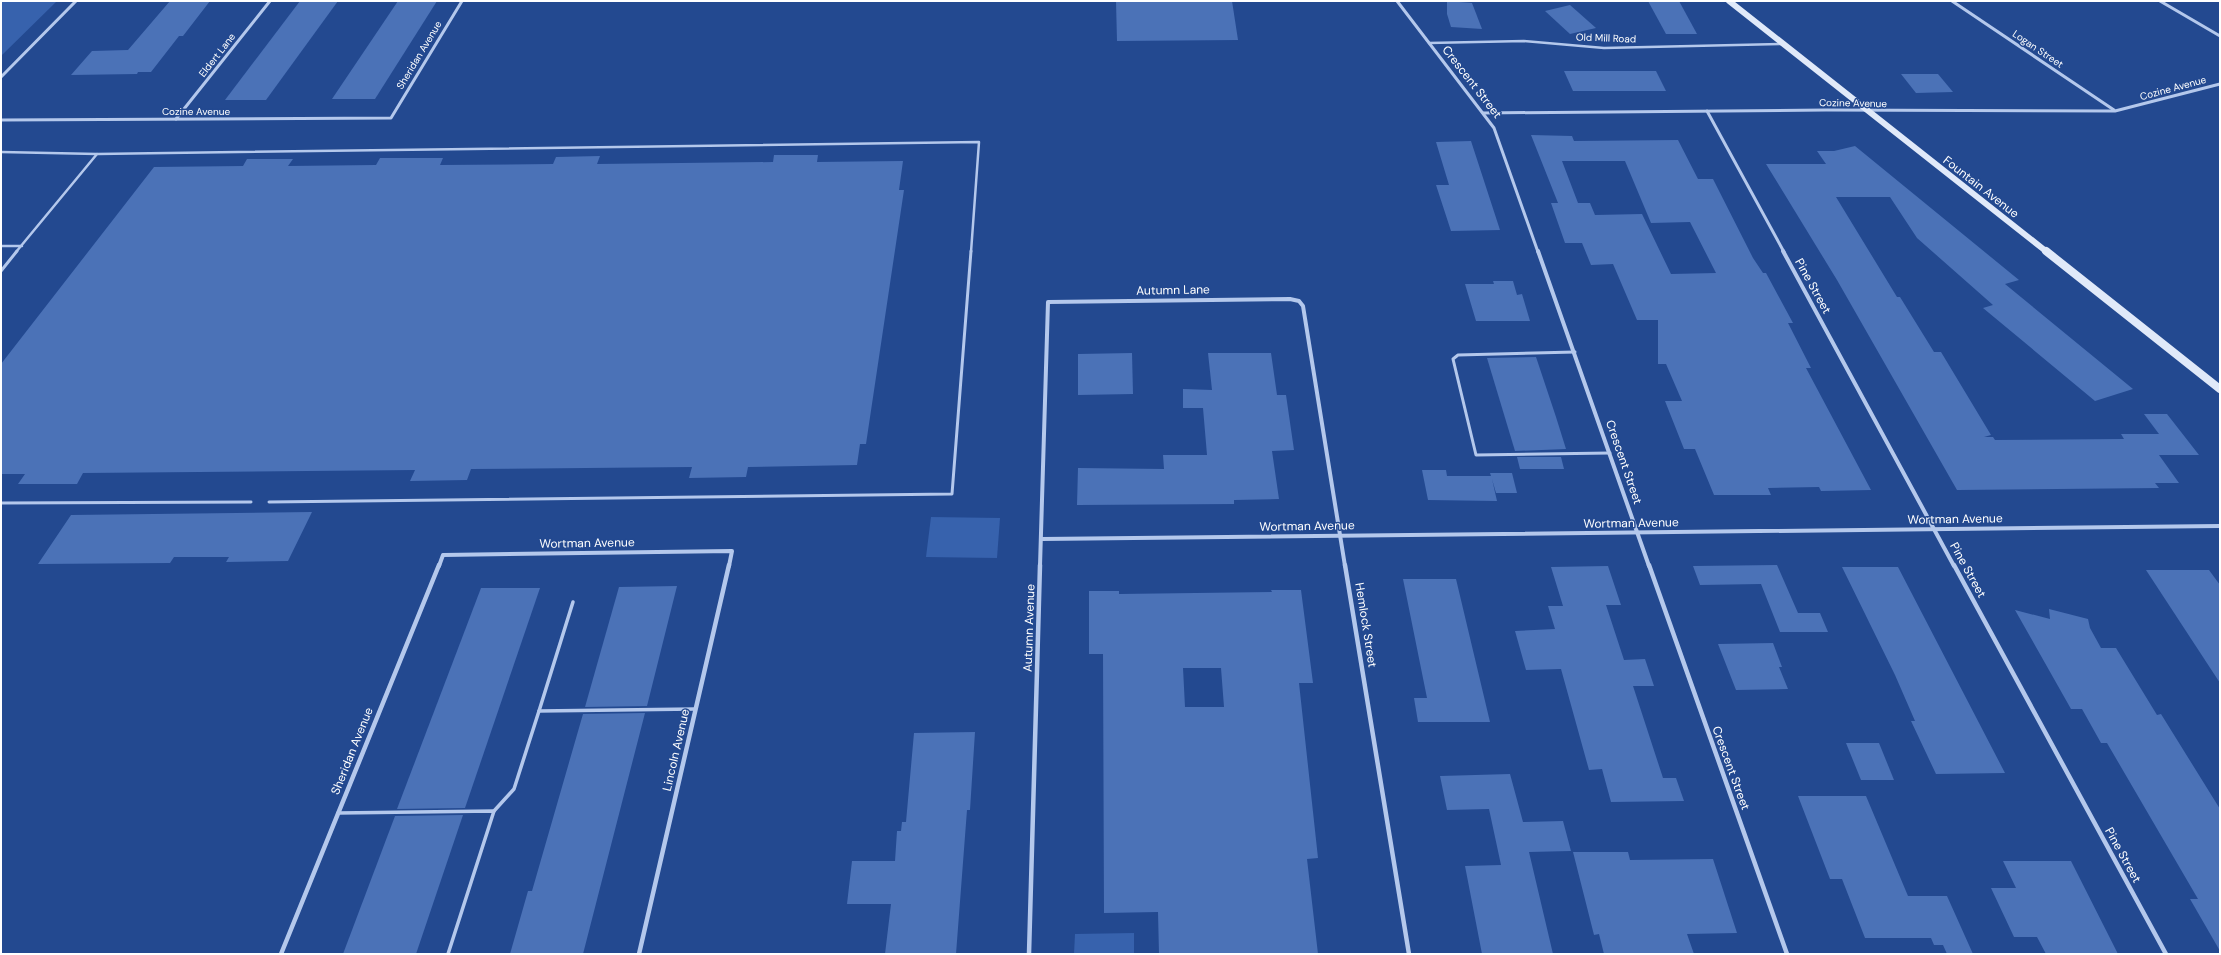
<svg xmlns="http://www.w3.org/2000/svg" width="2221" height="955" viewBox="0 0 2221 955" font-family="'DM Sans',sans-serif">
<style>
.green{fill:#3762ad}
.building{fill:#4b72b7;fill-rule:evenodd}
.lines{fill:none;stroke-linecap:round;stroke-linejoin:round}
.service-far2{stroke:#b4c8ec;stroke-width:2.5}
.service-far1{stroke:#b4c8ec;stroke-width:3}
.service{stroke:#b4c8ec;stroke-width:3.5}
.minor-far2{stroke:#b4c8ec;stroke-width:3}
.minor-far1{stroke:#b4c8ec;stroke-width:4}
.minor{stroke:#b4c8ec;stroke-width:4.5}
.secondary-far1{stroke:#e0e9f9;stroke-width:6}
.secondary{stroke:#e0e9f9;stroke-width:8}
.labels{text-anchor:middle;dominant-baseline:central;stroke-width:3;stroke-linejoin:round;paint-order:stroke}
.far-street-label{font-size:10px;fill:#fff;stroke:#234990}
.street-label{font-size:12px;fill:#fff;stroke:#234990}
</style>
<rect width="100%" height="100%" fill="#234990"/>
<g class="green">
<polygon points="1,1 57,1 1,56"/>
<polygon points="931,517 1000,518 997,558 926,557"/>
<polygon points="1134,933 1134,954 1074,954 1075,934"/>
</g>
<g class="building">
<polygon points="170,1 210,1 183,36 179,36 151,72 138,72 137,74 71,75 92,51 128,50"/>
<polygon points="300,1 338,1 266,100 225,100"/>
<polygon points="398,1 437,1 375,99 332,99"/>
<polygon points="1116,1 1232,1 1238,40 1117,41"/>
<polygon points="1447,1 1472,3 1482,29 1451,27 1447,14"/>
<polygon points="1648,1 1679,1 1697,34 1666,34"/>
<polygon points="1570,5 1596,28 1570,34 1545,11"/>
<polygon points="1564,71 1656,71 1666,91 1573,91"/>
<polygon points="1901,74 1938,74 1953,92 1916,93"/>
<path d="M1531 135 1572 136 1574 141 1678 140 1698 179H1713L1753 258 1763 273H1766L1793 323H1788L1811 368H1806L1871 490 1821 491 1819 487 1768 488 1771 495H1714L1695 449H1684L1665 401H1682L1666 364H1658V320H1637L1613 264 1591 265 1582 243H1565L1551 203H1558ZM1562 161H1625L1651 223 1690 222 1716 273 1671 274 1642 214 1595 215 1590 203H1578Z"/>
<polygon points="1471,141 1500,230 1451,231 1436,185 1449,185 1436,142"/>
<polygon points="1855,146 2019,280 2005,284 2133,389 2095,401 1983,308 1993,305 1917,238 1890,197 1836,197 1897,297 1900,297 1934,352 1941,352 1991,435 1984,437 1993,437 1995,440 2124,439 2121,434 2159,434 2144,414 2167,414 2199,455 2159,455 2179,483 2155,483 2159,488 1957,490 1837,280 1766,164 1826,164 1817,151 1834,151"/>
<polygon points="774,155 818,155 817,162 903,161 899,190 904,190 866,444 860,444 857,465 748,467 746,477 689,478 692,467 471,469 467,480 410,481 415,470 83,473 77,484 18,484 25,474 1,474 1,364 154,167 243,166 247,159 293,159 288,166 376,165 380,158 443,158 440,165 553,164 556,157 600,156 597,164 773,162"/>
<polygon points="1493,281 1513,281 1517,295 1522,294 1530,321 1476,321 1465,284 1494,284"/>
<polygon points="1132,353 1133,394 1078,395 1078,354"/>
<polygon points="1208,353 1271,353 1277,395 1286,395 1294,450 1272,451 1279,499 1234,500 1234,504 1077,505 1078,468 1164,469 1163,455 1207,455 1203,408 1183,408 1183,389 1212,390"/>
<polygon points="1536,357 1556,417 1566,449 1515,451 1487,358"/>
<polygon points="1517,457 1561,457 1564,469 1520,469"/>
<polygon points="1422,470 1446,470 1447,476 1491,476 1490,473 1512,473 1517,493 1496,493 1492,479 1497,501 1428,500"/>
<polygon points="312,512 288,561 226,562 229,557 174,557 170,563 38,564 71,515"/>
<polygon points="1777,565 1798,613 1820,613 1828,632 1780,632 1761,584 1700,585 1693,566"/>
<polygon points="1608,566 1621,605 1606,605 1624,660 1645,659 1654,686 1633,686 1663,778 1676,778 1684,801 1611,802 1602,769 1589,770 1561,669 1526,670 1515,631 1555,629 1548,606 1563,606 1551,567"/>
<polygon points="1842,567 1898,567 2005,773 1936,774 1911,721 1915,721 1895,675"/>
<polygon points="2146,570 2209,570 2220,585 2220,683"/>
<polygon points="1403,579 1456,579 1490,722 1418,722 1414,698 1427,698"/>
<polygon points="677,586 647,706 585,707 619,587"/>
<polygon points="481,588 540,588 465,808 397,809"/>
<path d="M1271 590H1301L1313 683H1299L1318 858 1307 859 1318 954H1159L1158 912 1104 913 1103 654H1089V591H1119V594L1272 592ZM1183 668H1221L1224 707H1185Z"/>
<polygon points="2049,609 2088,619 2090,628 2101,648 2116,648 2157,715 2161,714 2220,809 2220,951 2190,899 2198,899 2107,743 2101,743 2082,709 2071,709 2015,610 2050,619"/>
<polygon points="1773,643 1782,667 1779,667 1788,689 1736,690 1718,644"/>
<polygon points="645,713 583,954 510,954 528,891 532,891 583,714"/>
<polygon points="975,732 970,810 967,810 956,954 885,954 891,904 847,904 852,861 895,861 897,831 901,831 902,822 906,822 914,733"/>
<polygon points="1846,743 1879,743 1894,780 1861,780"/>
<polygon points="1510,774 1523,822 1563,821 1571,851 1529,852 1553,954 1482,954 1465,866 1501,865 1489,809 1447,810 1440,776"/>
<polygon points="1798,796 1866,796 1908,896 1947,896 1973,954 1947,954 1943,945 1934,945 1931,938 1865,938 1842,879 1830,879"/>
<polygon points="463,815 416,954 343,954 395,816"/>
<polygon points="1573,852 1628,852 1630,860 1713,859 1737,933 1687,934 1694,954 1604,954 1599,934 1594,935"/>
<polygon points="2003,861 2071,861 2118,954 2046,954 2037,937 2014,937 1991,888 2016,888"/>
</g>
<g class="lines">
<g class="service-far2">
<polyline points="1429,43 1524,41 1604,48 1782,44"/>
<polyline points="1,152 97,154 979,142 971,252"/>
<polyline points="1,246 22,246"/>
<polyline points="16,252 97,154"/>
</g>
<g class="service-far1">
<polyline points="1,271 17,251"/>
<polyline points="1575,352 1458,355 1453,359 1476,455 1610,453"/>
<polyline points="269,502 952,494 971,251"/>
<polyline points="1,503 251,502"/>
</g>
<g class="service">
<polyline points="539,711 573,602"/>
<polyline points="494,811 514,789 539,711 695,709"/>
<polyline points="338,813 494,811 448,954"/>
</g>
<g class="minor-far2">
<polyline points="1397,1 1494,128 1538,252"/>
<polyline points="1952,1 2114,110"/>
<polyline points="2160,1 2220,36"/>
<polyline points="1,77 76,1"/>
<polyline points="1707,111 1784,252"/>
<polyline points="1483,113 1826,110 2115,111 2220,84"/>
<polyline points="176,119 270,1"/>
<polyline points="1,120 391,118 462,1"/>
</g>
<g class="minor-far1">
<polyline points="1538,251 1649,566"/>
<polyline points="1783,251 1954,566"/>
<polyline points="1042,539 2220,526"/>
<polyline points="439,566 443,555 732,551 729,566"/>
<polyline points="1040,566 1048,302 1290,299 1299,301 1303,306 1345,566"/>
</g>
<g class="minor">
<polyline points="1345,565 1409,954"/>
<polyline points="1649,565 1787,954"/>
<polyline points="1954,565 2166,954"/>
<polyline points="281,954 439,565"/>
<polyline points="639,954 729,565"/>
<polyline points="1029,954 1040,565"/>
</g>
<polyline class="secondary-far1" points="1729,1 2047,252"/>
<polyline class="secondary" points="2046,251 2220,389"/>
</g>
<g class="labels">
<g class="far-street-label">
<text transform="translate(1606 38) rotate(2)">Old Mill Road</text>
<text transform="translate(2038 49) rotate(34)">Logan Street</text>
<text transform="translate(217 55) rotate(-52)">Eldert Lane</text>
<text transform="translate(419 55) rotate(-59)">Sheridan Avenue</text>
<text transform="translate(2173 88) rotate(-15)">Cozine Avenue</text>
<text transform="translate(1853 103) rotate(1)">Cozine Avenue</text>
<text x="196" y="111">Cozine Avenue</text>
</g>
<g class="street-label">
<text transform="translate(1472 82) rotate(52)">Crescent Street</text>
<text transform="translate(1981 187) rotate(38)">Fountain Avenue</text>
<text transform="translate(1813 286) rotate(61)">Pine Street</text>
<text transform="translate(1173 290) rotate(-1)">Autumn Lane</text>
<text transform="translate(1624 462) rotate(71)">Crescent Street</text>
<text transform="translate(1955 519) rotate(-1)">Wortman Avenue</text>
<text transform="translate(1631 523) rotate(-1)">Wortman Avenue</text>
<text transform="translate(1307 526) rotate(-1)">Wortman Avenue</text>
<text transform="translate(587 543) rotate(-1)">Wortman Avenue</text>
<text transform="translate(1968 570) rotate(61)">Pine Street</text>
<text transform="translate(1366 625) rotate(81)">Hemlock Street</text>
<text transform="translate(1029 628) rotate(-88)">Autumn Avenue</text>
<text transform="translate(676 750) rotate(-77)">Lincoln Avenue</text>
<text transform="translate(352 751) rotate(-68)">Sheridan Avenue</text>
<text transform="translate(1731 768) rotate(70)">Crescent Street</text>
<text transform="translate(2123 855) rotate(61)">Pine Street</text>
</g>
</g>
<rect width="2221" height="955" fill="none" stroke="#ffffff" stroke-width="4"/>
</svg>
